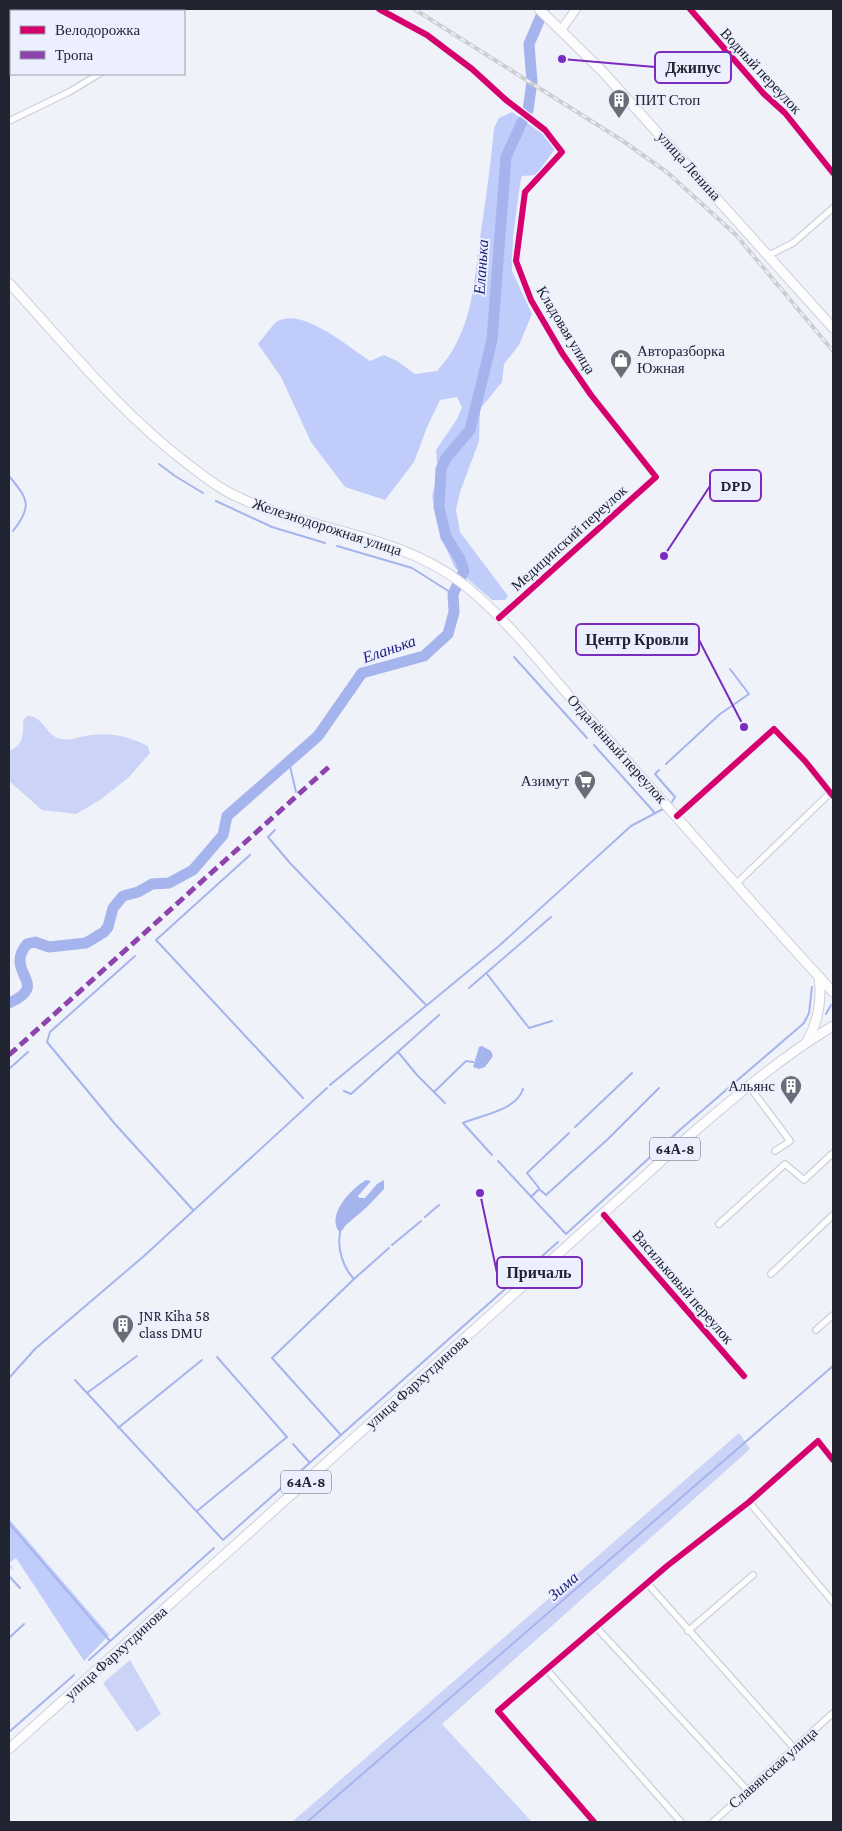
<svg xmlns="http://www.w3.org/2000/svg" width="842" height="1831" viewBox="0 0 842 1831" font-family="'Crimson Pro',serif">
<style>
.green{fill:#cbd4f6}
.forest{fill:#c0ccfa}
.water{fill:#a6b4ed}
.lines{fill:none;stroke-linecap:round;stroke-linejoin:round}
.stream{stroke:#a6b4ed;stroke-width:2}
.river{stroke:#a6b4ed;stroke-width:11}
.minor-casing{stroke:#ced0da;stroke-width:8}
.tertiary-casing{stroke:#ced0da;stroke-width:10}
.secondary-casing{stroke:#ced0da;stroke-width:11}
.primary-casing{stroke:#ced0da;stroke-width:11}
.minor{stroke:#fdfdfe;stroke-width:5.5}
.tertiary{stroke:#fdfdfe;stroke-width:8}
.secondary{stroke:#fdfdfe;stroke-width:9}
.primary{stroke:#fdfdfe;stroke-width:9}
.rail-casing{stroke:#cbcdd0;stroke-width:4}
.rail{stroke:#ecf0fe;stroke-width:2;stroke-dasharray:5.5;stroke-linecap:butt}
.quiet{stroke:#8e44ad;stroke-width:5;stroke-dasharray:10 5;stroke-linecap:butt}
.cycleway-casing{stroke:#ecf0fe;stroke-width:9}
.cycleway{stroke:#d6006c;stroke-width:6}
.labels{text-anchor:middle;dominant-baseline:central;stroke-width:4;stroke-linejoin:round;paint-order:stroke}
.shield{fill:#ecf0fe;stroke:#5e626e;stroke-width:1}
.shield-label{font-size:14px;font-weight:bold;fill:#212531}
.street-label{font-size:15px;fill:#212531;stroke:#ecf0fe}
.poi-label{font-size:15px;fill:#212531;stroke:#ecf0fe;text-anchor:start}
.water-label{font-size:16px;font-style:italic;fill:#1f227a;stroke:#ecf0fe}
.leader{fill:none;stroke:#7b2cbf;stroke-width:2}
.callout-dot{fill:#7b2cbf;stroke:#ecf0fe;stroke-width:2}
.callout{fill:#ecf0fe;stroke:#7b2cbf;stroke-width:2}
.callout-label{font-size:16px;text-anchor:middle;font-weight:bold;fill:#212531}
</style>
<rect width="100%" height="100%" fill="#f0f2fa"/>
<g class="green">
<path d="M27 716C43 715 46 736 61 739 73 741 80 736 91 735 111 732 131 737 148 746L150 753 128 778 100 800 76 814 42 810 9 781V751C23 746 24 734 23 720Z"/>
<polygon points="739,1433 750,1449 442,1724 532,1822 292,1822"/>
<polygon points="130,1660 161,1714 137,1732 103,1683"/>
</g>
<g class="forest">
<path d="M512 112 548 138 555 149 536 175 522 176 520 184 513 237 512 271 532 314 519 345 504 364 502 382 480 409 479 441 460 492 456 510 460 532 508 596 505 600H492L455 568 440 535 432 496 438 473 436 450 457 419 462 407 457 397 440 400 427 427 414 462 385 500 345 487 311 442 281 377 258 344C263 338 274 323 278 321 303 307 350 348 370 361L384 355 397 361 415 374 437 371C473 333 474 281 481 231 486 197 491 163 494 128L499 118Z"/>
<polygon points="9,1519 109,1635 84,1661 16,1558 9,1563 14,1571 9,1566"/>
</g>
<g class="water">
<polygon points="482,1046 491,1051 493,1056 485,1067 479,1069 473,1067 479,1047"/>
<path d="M366 1180 371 1181 358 1196 359 1198H365L377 1184 384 1180V1189L367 1207 346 1225 340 1233C325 1215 351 1189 366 1180Z"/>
</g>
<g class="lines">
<g class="stream">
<polyline points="159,464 175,476 203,493"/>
<path d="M9 476C28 499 33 506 13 531"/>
<polyline points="216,501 272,527 325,543"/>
<polyline points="337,546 412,568 453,594"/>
<polyline points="514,657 587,738"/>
<polyline points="594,745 654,812"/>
<polyline points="289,762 296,792"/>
<polyline points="666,764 720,714 749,694 730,669"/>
<polyline points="659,770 655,774 675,797 672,802"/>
<polyline points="275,830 268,837 290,863 425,1004"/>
<polyline points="250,855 156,940 303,1098"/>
<polyline points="135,956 50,1032 47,1042 115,1124 193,1210"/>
<polyline points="487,974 529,1028 552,1021"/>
<polyline points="469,988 551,917"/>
<polyline points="826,1014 831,1005"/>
<polyline points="398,1052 417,1075 445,1103"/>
<polyline points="9,1069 28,1052"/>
<polyline points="330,1085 500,945 631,826 663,809"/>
<polyline points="344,1091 351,1094 439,1015"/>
<polyline points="434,1092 466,1061 473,1062"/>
<polyline points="575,1127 632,1073"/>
<path d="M492 1155 463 1123C481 1115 516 1111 523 1089"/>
<polyline points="498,1161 566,1234 682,1128 804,1023 809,1013 812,987"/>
<polyline points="539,1188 527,1173 569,1133"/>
<polyline points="531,1197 539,1189 546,1195 608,1139 659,1088"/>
<polyline points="425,1217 439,1205"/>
<path d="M340 1233C337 1248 343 1268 354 1279"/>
<polyline points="392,1245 421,1221"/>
<polyline points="9,1378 35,1349 144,1256 327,1088"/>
<polyline points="75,1380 223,1540 558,1242"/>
<polyline points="87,1393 137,1356"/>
<polyline points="118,1428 202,1360"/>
<polyline points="340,1434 272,1358 354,1279 389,1248"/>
<polyline points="293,1444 309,1462"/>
<polyline points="197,1511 287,1437 217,1357"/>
<polyline points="9,1523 110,1641"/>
<polyline points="9,1576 20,1588"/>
<polyline points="9,1638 24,1624"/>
<polyline points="89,1660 214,1548"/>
<polyline points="9,1732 74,1675"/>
<polyline points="307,1822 833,1366"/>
</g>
<g class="river">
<polyline points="528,110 532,82 529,44 544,9"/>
<path d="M9 1003C52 984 3 973 27 944L35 942 49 947 86 943 104 932 108 927 113 908 123 896 138 892 152 884 169 883 193 870 223 835 227 816 318 736 362 673 424 656 448 634 454 612 453 594 464 571 460 559 446 537 439 507 441 469 446 458 470 430 492 340 506 157 522 122"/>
</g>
<g class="minor-casing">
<g id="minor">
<polyline points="379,9 427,35 472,69 506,100 545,130 562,152 525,192 516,261 531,300 562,353 591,395 656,477 499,618"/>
<polyline points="690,9 764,94 785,113 833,173"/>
<polyline points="152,11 153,9"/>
<polyline points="9,121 69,92 99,74"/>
<polyline points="769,255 793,243 833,208"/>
<polyline points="677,816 774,729 805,761 833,796"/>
<polyline points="736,884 830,793"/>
<polyline points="749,1086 790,1141 775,1151"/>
<polyline points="604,1215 744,1376"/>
<polyline points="719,1224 785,1164 804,1180 833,1153"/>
<polyline points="771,1274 833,1215"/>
<polyline points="816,1330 833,1315"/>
<polyline points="749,1502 833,1602"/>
<polyline points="647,1583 794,1748"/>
<polyline points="596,1627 748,1791"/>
<polyline points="688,1631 753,1575"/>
<polyline points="547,1670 681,1822"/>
<polyline points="594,1822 498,1711 667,1566 749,1502 818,1441 833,1460"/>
<polyline points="713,1822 833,1713"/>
</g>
</g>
<g class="tertiary-casing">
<polyline id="tertiary" points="561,30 576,9"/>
</g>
<g class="secondary-casing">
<g id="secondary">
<polyline points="539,9 603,72 833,328"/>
<path d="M9 283C66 345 121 414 189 465 205 477 221 490 240 498 312 531 399 534 463 584 506 618 541 664 577 705 663 800 746 898 833 992"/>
<path d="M807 1042C818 1022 822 999 819 977"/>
</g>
</g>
<g class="primary-casing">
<path id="primary" d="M9 1749 689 1136C735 1097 781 1057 833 1026"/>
</g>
<use href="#minor" class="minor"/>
<use href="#tertiary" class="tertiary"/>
<use href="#secondary" class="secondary"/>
<use href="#primary" class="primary"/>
<g class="rail-casing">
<polyline id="rail" points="414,9 623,141 668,173 736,235 833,351"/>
</g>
<use href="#rail" class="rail"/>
<polyline class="quiet" points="9,1055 331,765"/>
<g class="cycleway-casing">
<g id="cycleway">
<polyline points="379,9 427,35 472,69 506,100 545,130 562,152 525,192 516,261 531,300 562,353 591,395 656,477 499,618"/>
<polyline points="690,9 764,94 785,113 833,173"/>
<polyline points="677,816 774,729 805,761 833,796"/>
<polyline points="604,1215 744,1376"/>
<polyline points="594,1822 498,1711 667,1566 749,1502 818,1441 833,1460"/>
</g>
</g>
<use href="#cycleway" class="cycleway"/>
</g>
<defs>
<g id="building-pin" transform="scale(1.125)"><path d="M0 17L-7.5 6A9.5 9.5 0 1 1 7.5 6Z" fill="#696d77" stroke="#ecf0fe"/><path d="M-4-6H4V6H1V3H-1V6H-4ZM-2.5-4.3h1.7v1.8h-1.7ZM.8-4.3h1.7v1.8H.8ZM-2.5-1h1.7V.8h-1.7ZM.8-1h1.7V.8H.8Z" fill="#fff"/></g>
<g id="shop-pin" transform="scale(1.125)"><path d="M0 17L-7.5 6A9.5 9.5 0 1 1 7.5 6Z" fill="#696d77" stroke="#ecf0fe"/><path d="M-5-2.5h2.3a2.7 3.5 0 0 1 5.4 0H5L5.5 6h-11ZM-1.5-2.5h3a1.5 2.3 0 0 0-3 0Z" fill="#fff"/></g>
<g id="supermarket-pin" transform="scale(1.125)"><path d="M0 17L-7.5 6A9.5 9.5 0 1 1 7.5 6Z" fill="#696d77" stroke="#ecf0fe"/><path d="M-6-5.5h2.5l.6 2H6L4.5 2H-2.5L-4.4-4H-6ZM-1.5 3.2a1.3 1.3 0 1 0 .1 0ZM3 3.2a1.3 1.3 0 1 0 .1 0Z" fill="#fff"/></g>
</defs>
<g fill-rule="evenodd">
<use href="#building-pin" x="619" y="100"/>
<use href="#shop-pin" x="621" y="360"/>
<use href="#supermarket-pin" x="585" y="781"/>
<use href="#building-pin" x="791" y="1086"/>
<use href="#building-pin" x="123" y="1325"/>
</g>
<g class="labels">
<g class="shield">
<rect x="650" y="1137.5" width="50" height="23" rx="4"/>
<rect x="281" y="1470.5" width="50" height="23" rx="4"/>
</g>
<g class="shield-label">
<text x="675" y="1149">64А-8</text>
<text x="306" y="1482">64А-8</text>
</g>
<g class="street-label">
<text transform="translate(761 71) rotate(47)">Водный переулок</text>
<text transform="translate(689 166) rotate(48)">улица Ленина</text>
<text transform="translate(566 330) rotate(59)">Кладовая улица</text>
<text transform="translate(327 527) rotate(18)">Железнодорожная улица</text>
<text transform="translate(569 538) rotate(-42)">Медицинский переулок</text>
<text transform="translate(617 749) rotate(48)">Отдалённый переулок</text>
<text transform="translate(683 1287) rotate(49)">Васильковый переулок</text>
<text transform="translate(417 1382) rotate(-42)">улица Фархутдинова</text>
<text transform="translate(116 1653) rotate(-42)">улица Фархутдинова</text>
<text transform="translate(773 1768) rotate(-42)">Славянская улица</text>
</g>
<g class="poi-label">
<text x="635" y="100">ПИТ Стоп</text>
<text x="637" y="351">Авторазборка<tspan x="637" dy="17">Южная</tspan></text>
<text x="569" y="781" text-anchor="end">Азимут</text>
<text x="775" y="1086" text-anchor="end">Альянс</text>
<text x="139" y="1316">JNR Kiha 58<tspan x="139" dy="17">class DMU</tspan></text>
</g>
<g class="water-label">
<text transform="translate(481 267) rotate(-86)">Еланька</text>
<text transform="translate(389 649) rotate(-19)">Еланька</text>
<text transform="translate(563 1586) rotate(-41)">Зима</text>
</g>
</g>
<path class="leader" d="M562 59L655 67M664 556L710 486M744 727L699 640M480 1193L497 1273"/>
<g class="callout-dot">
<circle cx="562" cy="59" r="5"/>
<circle cx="664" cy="556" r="5"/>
<circle cx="744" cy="727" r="5"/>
<circle cx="480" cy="1193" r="5"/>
</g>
<g class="callout">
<rect x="655" y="52" width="76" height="31" rx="5"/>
<rect x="710" y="470" width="51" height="31" rx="5"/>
<rect x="576" y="624" width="123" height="31" rx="5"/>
<rect x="497" y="1257" width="85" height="31" rx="5"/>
</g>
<g class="callout-label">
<text x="693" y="73">Джипус</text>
<text x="736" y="491">DPD</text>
<text x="637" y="645">Центр Кровли</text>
<text x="539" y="1278">Причаль</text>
</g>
<rect width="842" height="1831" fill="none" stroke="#212531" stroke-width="20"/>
<rect x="10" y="10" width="175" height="65" fill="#ecf0fe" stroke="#9b9fac"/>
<rect x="20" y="26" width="25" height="8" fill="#d6006c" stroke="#9b9fac"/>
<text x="55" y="35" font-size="15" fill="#212531">Велодорожка</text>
<rect x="20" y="51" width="25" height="8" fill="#8e44ad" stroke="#9b9fac"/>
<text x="55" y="60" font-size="15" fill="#212531">Тропа</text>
</svg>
